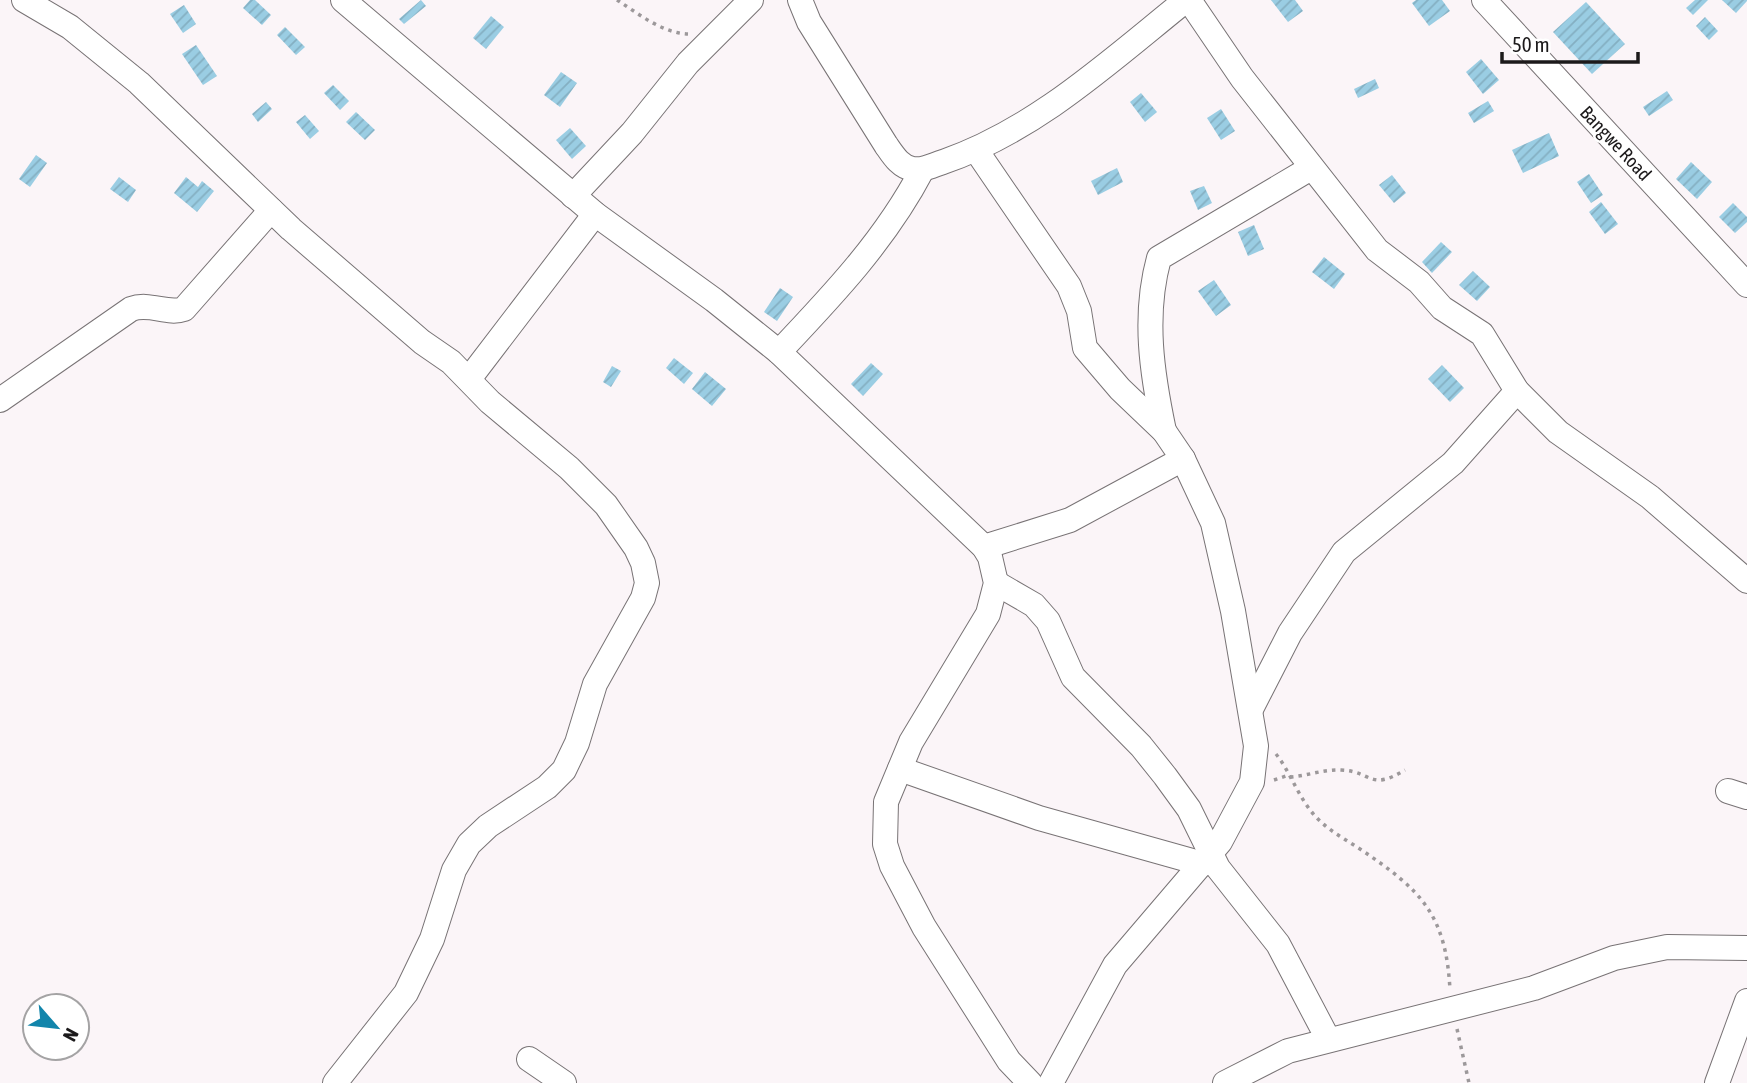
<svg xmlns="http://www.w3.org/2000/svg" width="1747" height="1083" viewBox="0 0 1747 1083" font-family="'Asap Condensed',sans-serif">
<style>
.building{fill:url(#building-hatch)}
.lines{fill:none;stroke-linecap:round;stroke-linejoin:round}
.minor-casing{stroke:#787375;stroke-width:26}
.path{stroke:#9c989a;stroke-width:3.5;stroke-dasharray:3.5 5;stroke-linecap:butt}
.minor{stroke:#fff;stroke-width:24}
.labels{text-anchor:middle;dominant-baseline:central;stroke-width:5;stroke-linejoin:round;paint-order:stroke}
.street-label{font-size:19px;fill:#1c1a1b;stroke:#fff}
</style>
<defs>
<pattern id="building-hatch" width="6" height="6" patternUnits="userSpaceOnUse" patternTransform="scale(1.75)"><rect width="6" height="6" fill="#9acde3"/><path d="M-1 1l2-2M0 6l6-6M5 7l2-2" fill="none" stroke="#84afc2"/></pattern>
</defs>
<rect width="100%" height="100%" fill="#fbf5f8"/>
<g class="building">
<polygon points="250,0 255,0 271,15 262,25 243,8"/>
<polygon points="421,0 426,6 404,24 399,19"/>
<polygon points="1271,0 1295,0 1303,11 1288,22"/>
<polygon points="1416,0 1442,0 1450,11 1429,26 1412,3"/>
<polygon points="1695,0 1708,0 1693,15 1686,8"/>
<polygon points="1722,0 1747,0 1747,1 1736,13"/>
<polygon points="1586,2 1625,44 1592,74 1553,32"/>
<polygon points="184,5 196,24 183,33 170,14"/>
<polygon points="491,16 504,27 486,49 473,38"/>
<polygon points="1705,17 1718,31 1709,40 1696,26"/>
<polygon points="285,27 305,47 296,55 277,35"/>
<polygon points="196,45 217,76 203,85 182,54"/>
<polygon points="1481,59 1499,80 1483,94 1466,72"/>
<polygon points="561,72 577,83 560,107 544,95"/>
<polygon points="1375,79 1379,88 1358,98 1354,89"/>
<polygon points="333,85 349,101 340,110 324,93"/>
<polygon points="1667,91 1673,100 1649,116 1643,107"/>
<polygon points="1141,93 1157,112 1145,122 1130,102"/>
<polygon points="1488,101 1494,111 1474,123 1468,113"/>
<polygon points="266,102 272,109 258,122 252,114"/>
<polygon points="1221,109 1235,131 1221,140 1207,118"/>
<polygon points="356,112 375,130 365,140 346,122"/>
<polygon points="305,115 319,131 310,139 296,122"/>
<polygon points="570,128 586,146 572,159 556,140"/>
<polygon points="1549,133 1559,156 1523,173 1512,150"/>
<polygon points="36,155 47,163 30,187 19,179"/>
<polygon points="1691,162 1712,182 1697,199 1676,179"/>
<polygon points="1117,168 1123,182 1098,195 1091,181"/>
<polygon points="1589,174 1603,195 1591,203 1577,182"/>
<polygon points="1392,175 1406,193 1394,203 1379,185"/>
<polygon points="119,177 136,190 128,202 110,189"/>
<polygon points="186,177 198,187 202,181 214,191 197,212 174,193"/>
<polygon points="1204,186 1212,203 1198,210 1190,191"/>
<polygon points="1601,202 1618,224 1605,234 1589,212"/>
<polygon points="1733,203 1747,217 1747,222 1735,233 1719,217"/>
<polygon points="1254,225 1264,249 1248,256 1238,232"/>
<polygon points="1441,242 1452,252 1432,273 1422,262"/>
<polygon points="1324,257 1345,274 1334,289 1312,272"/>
<polygon points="1473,271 1490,287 1477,301 1459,285"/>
<polygon points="1214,280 1231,305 1216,316 1198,291"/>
<polygon points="780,288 793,297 777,321 764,312"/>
<polygon points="674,358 693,373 684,384 666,368"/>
<polygon points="871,363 883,374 863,396 851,384"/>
<polygon points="1442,365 1464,388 1450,402 1428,379"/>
<polygon points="612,366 621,371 611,387 603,382"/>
<polygon points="705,372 726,389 712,406 692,389"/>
</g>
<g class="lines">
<g class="minor-casing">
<g id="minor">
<polyline points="24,0 70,27 139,83 291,229 422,342 451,362 490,402 569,468 606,505 636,548 643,563 647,583 643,598 595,684 577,743 564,770 547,787 488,826 469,844 454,870 432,939 406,993 335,1083"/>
<polyline points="343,0 595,214 714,300 779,352 984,547 990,557 996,583 988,614 911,742 886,802 885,844 892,866 924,927 1009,1061 1030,1083"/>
<path d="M800 0 809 22 886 145C893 155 900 167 913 169 923 171 933 165 943 162 1036 130 1110 61 1186 0"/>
<polyline points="1189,0 1242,78 1377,250 1419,282 1442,308 1482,334 1517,391 1558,432 1650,497 1747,581"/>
<polyline points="1484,0 1747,285"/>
<polyline points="976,150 1069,286 1079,311 1085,348 1120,389 1164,431 1183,459 1213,523 1233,611 1256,746 1252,782 1220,842 1115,965 1051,1083"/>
<polyline points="573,196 632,133 688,63 751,0"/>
<path d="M779 352C833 295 886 239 922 170"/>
<polyline points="469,379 595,214"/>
<path d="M0 400 131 309C150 302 167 315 184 309L271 210"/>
<path d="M1164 431C1152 374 1143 316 1159 258L1311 168"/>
<polyline points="984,547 1070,520 1183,459"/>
<polyline points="996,583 1034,605 1048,621 1073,677 1141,746 1165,776 1189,809 1218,868 1278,944 1328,1039"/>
<polyline points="1251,709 1290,633 1344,552 1453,463 1517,391"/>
<polyline points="900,769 1039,818 1203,864"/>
<polyline points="1728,791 1747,797"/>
<polyline points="529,1059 564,1083"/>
<polyline points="1225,1083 1288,1051 1534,988 1614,958 1667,947 1747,948"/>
<polyline points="1717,1083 1747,1001"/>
</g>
</g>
<g class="path">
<path d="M617 0C639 14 662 33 688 34"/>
<path d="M1276 754C1291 773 1299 799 1316 817 1329 831 1345 839 1360 849 1421 890 1446 914 1450 990"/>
<path d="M1290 777C1307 776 1324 769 1341 770 1372 771 1369 792 1405 770"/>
<polyline points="1274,780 1289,775"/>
<polyline points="1457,1029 1469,1083"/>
</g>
<use href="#minor" class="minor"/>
</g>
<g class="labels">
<g class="street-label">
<text transform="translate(1616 143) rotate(47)">Bangwe Road</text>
</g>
</g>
<g transform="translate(56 1027) rotate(118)"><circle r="33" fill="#ffffff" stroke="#a4a3a4" stroke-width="2"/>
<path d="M0-5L12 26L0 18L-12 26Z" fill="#1285ab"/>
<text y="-10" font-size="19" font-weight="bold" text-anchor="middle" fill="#1c1a1b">N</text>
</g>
<path d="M1502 52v10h136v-10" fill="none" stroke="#1c1a1b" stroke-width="3.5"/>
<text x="1512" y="52" font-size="21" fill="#1c1a1b" stroke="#ffffff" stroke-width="5" paint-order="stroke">50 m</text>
</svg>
